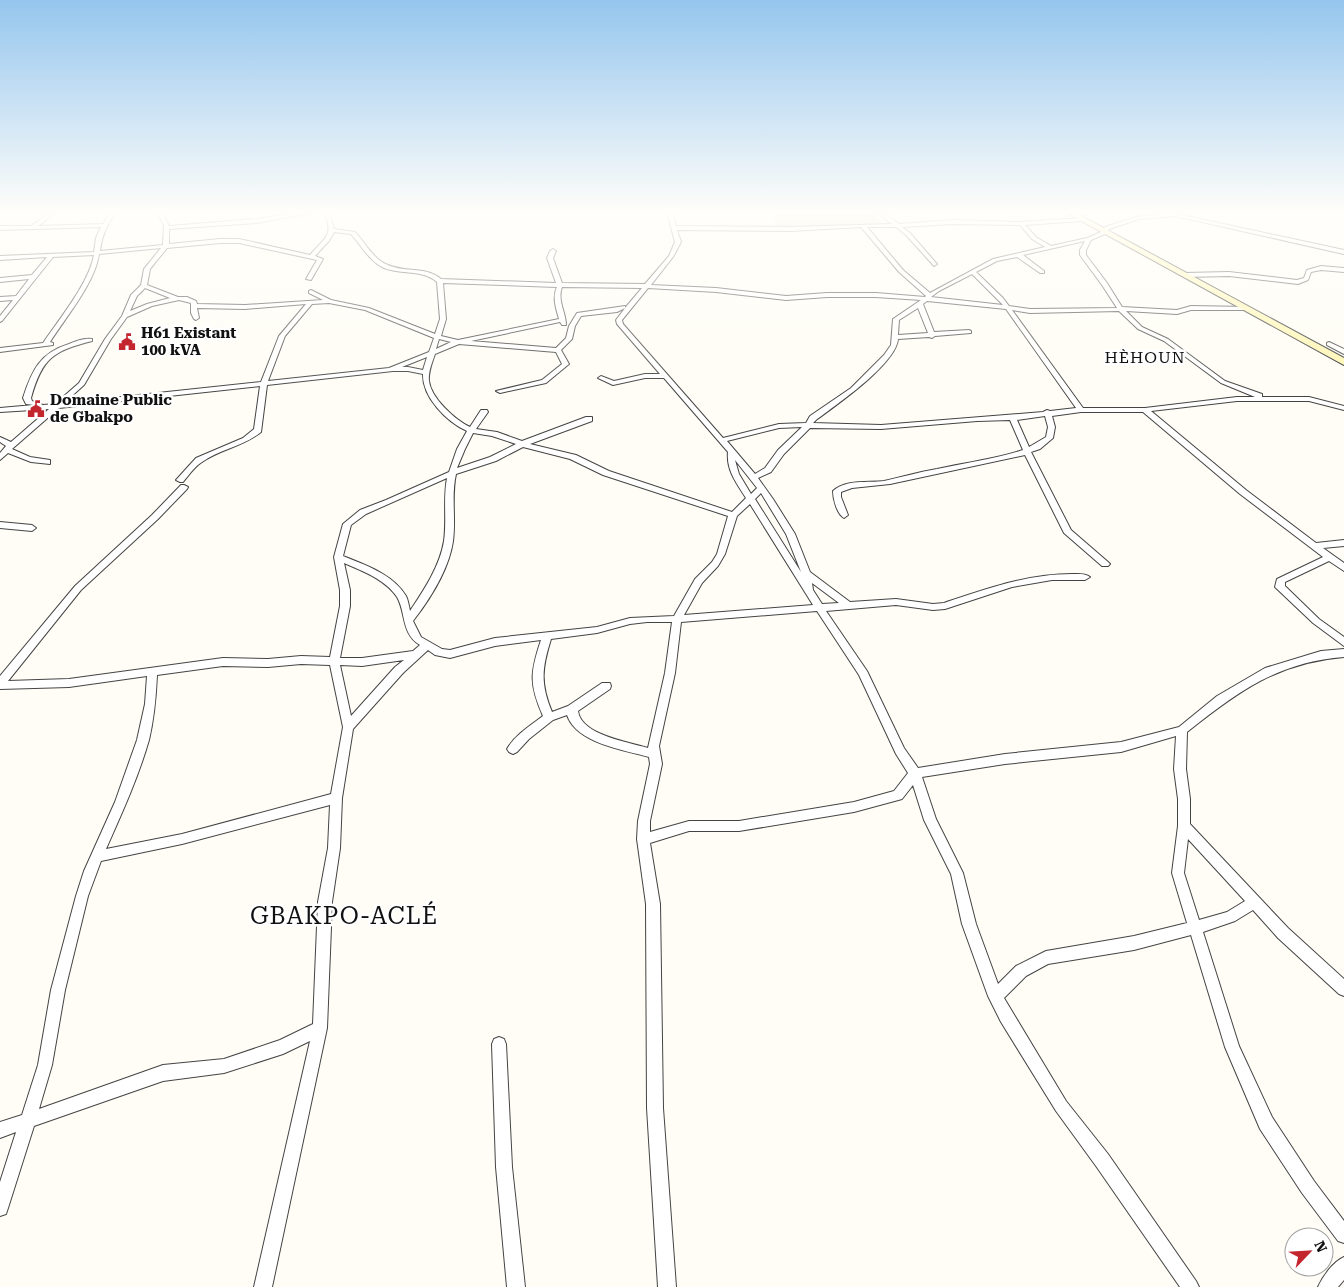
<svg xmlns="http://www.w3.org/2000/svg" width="1344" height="1287" viewBox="0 0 1344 1287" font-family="'Roboto Serif',serif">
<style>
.cemetery{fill:#d9e3c4}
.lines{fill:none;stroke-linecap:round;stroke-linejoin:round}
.street-casing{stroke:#444;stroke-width:2}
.secondary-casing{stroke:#333;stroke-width:2}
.street{fill:#fff;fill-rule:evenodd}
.secondary{fill:#fff6b0;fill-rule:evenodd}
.labels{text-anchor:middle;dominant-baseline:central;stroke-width:5;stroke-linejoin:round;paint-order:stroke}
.far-poi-label{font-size:15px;font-weight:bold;fill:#111;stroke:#fff;text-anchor:start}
.far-quarter-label{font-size:16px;letter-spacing:1px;fill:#111;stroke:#fff}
.near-quarter-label{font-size:24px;letter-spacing:1px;fill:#111;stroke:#fff}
</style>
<rect width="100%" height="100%" fill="#fffdf5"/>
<polygon class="cemetery" points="774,212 871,212 882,224 803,226 803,228 792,228 792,226 776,227"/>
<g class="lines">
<g class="street-casing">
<g id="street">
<path d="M51 212 55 213 38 226 103 224 111 212H116C107 225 102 235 100 251L163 245 164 225 157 212H162L169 226 256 219 304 212H318L256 223 169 229V244L220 239H239L310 255C324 238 335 236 324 212H329L334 229 355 232C366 244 373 259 388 265 406 273 426 266 441 279L556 283 547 258 550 251 553 249 556 251 553 258 562 283 645 284 669 256 675 242 667 212H672L676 226 791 227 892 224 877 212H883L899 224 953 220 1021 222 1064 219H1083L1081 221 1025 225 1036 237 1051 246 1087 238 1101 232 1105 227 1136 217 1176 212 1177 214 1344 250V254L1175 216 1139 219 1109 229 1105 234 1091 240 1086 250V255L1107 283 1122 307 1177 310 1191 306 1249 307 1250 308 1247 310H1191L1177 314 1126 311 1142 327 1168 339 1225 381 1262 394V397H1309L1344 406V410L1309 401H1237L1151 411 1246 490 1316 543 1344 540V546L1323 548 1344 563V571L1329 561 1285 582V586L1319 619 1344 637V646L1313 623 1275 587 1277 579 1323 557 1240 494 1143 412H1081L1052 416 1055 427 1053 438 1040 449 1031 452 1071 530 1108 562 1110 564 1108 566H1102L1064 533 1025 455 890 484 852 488 841 492V497L848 515 844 518C837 514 833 499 833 491 846 479 868 483 884 481 902 477 919 472 937 469 965 463 995 459 1023 450L1010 420 977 421 881 429 810 428 784 454 771 472 758 478 773 499 795 534 810 572 850 602 896 599 933 604 944 603C986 589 1027 574 1072 574 1078 574 1085 573 1090 577L1085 580H1052L1012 587 945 609 933 610 896 605 826 611 867 671 904 748 918 768 1005 754 1121 742 1179 727 1217 696 1265 668 1321 651 1344 649V657C1278 662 1237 692 1187 732L1186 769 1190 799V824L1288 928 1344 979V996L1339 994 1278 938 1253 910 1235 921 1203 932 1239 1046 1272 1117 1314 1181 1344 1221V1243L1338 1241 1302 1193 1260 1129 1225 1047 1191 935 1134 950 1048 964 1026 976 1004 998 1066 1101 1108 1154 1196 1281 1199 1287H1180L1096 1166 1056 1111 1001 1022 988 996 962 924 951 874 924 820 913 785 902 799 854 812 739 831H689L650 843 660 904 663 1108 676 1287H658L647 1108 646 904 637 839 638 821 650 764 649 757C624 750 576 743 567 715L553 720 529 739 517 752 513 754 509 752 507 749C515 735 531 725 543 716 529 684 530 673 541 640L495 646 450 658 435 655 428 650 403 673 353 729 342 798 340 848 332 902 327 1028 272 1287H254L310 1041 283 1054 224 1073 163 1081 34 1126 8 1208 6 1214 0 1216V1182L16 1132 0 1138V1122L22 1115 38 1065 51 990 76 896 84 871 115 802 137 740 145 704 147 676 69 687 0 689V676L75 586 152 515 181 485H184L188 487 187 489 158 519 81 590 8 681 69 679 223 658 268 659 301 656 330 657 340 606V590L334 557 343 524 360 510 386 500 449 472 457 449 467 431C447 422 422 397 423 374L408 371H393L267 385 261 432C243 447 220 449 202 462 194 467 189 475 183 482H180L176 480 196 458 243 438 254 429 260 386 59 408 12 449 30 457 50 460V464L31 462 8 453 0 460V453L6 446 0 442V437L11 442 49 409 0 412V408L34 405 26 404 23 398C32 370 40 353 69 344 76 341 85 338 92 339V341C53 351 42 358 31 398L32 401 43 405 55 404 79 383 105 339 122 316 131 295 141 285 144 269 161 248 99 254C95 283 66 317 50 342L53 343V345L0 352V348L43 343C60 318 89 283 94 255L53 257 2 321 0 322V316L13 300 0 301V297L16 296 29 279 0 282V278L32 275 47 257 0 260V256L94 252 96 238 101 227 0 230V226H31ZM953 224 1020 225 1032 239 1045 247 993 259 930 293 903 270 867 227H896L906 235 934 266 937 264 936 263 910 233 902 227ZM861 227 899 272 926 296 925 297 876 293H827L786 296 716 288 651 285 673 257 681 242 677 230 791 231ZM334 232 351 234C362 246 369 261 384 268 402 275 422 269 437 282L440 319 435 334 369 308 331 300 311 290 309 291V293L323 300 245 305 197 304 196 301 187 297H178L147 285 150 269 167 248 220 243H239L317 260 306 279 311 280 323 259 315 256 329 241ZM1085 241 1080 250V255L1102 285 1117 308 1030 309 1009 306 1003 298 976 272 997 261 1017 257 1040 273H1044V271L1023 255ZM972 274 1003 305 931 297 939 291ZM443 283 557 287C552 298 556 308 559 319L458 340 441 336 446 319ZM562 287 642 288 625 308V306L577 313 569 326 566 338 556 348 471 341 560 322 562 325H566C566 312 557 301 562 287ZM145 288 170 298 147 304 130 311 137 296ZM648 288 716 292 786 300 827 297H876L921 300 893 319 891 345 884 355 851 388 810 416 806 423 779 424 723 438 623 324 622 320ZM179 300 191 303V313L194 319 196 320 199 318 197 308 245 309 306 304 279 336 261 382 64 403 84 385 111 339 127 317 152 306ZM927 301 1006 309 1076 408 1050 411 1047 410 1043 412 881 425 813 423 816 420C836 405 896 364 898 339L929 337 932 338 935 336 971 333V331L969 330 934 332 923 304ZM329 303 365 310 434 338 429 352 389 368 268 381 285 336 312 304ZM625 308 616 320 617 324 660 374H645L614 381 601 376 598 378 613 385 645 378H664L728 452C726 470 737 484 746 498L732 512 609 471 576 455 530 444 592 421V417H586L522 441 497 432 476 429 488 412 487 410H481L470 427C455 420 431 398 429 381 428 372 432 363 435 354L459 344 556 352 562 364 542 380 496 391 500 393 546 383 569 364 561 350 572 339 575 326 581 316 617 312ZM918 308 928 333 898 335 899 320ZM1012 310 1030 313 1119 311 1138 329 1164 341 1221 383 1255 397H1237L1145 408H1083ZM439 339 451 342 436 349ZM427 357 423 370 408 367H402ZM1045 416 1048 427 1046 437 1029 447 1017 420ZM802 427 778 450 765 468 755 474 727 441 779 428ZM473 433 492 436 516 444 490 457 457 468 465 449ZM523 447 570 459 603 475 728 516 717 554 712 562 695 579 674 616 630 618 597 627 495 638 450 650 442 649 421 637 413 621C430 599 449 569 453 541 456 518 451 496 456 474L496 461ZM735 460 757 488 751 494 739 474ZM447 478C443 499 447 520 444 541 440 566 424 590 410 611 409 606 408 600 406 596 393 574 365 565 343 556L351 525 366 514ZM761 493 786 534 801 572 755 499ZM750 504 813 605 684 615 702 583 718 566 725 554 737 516ZM344 563C362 571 385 579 397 597 406 612 401 634 420 645L413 651 362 658H340L350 606V590ZM812 583 839 603 822 604 813 590ZM817 611 859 675 896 754 908 773 894 791 854 802 739 821H689L650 832V821L662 764 659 746 675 673 681 622ZM647 622H672L665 673 648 748C628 742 581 735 578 711L610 689 611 686 610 683H602L568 706 552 712C540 683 542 668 551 639L597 633 630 624ZM404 660 395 667 351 716 340 665 362 666ZM301 664 330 665 343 727 331 794 182 834 106 849C122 813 138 778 149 740 154 719 156 697 157 675L223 666 268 667ZM1176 736 1174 769 1178 799V826L1172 873 1187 923 1134 936 1046 951 1016 966 998 984 976 924 963 873 936 819 922 777 1005 764 1121 752ZM330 805 328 848 318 902 313 1024 280 1040 224 1059 163 1065 39 1109 52 1065 65 990 88 896 101 861 182 844ZM1188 839 1245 901 1227 912 1199 920 1184 873Z"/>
<polygon points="1321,266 1344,268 1344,272 1321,270 1311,272 1308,280 1298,284 1229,276 1185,277 1182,275 1185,273 1229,272 1297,280 1304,278 1307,270"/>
<polygon points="1329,342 1344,349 1344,354 1327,345 1327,343"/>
<polygon points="0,522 32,525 36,528 32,531 0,528"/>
<polygon points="499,1037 504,1039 506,1044 512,1167 525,1287 507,1287 496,1167 492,1044 494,1039"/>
<path d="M1344 1257V1280L1338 1287H1318C1323 1276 1333 1262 1344 1257Z"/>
</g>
</g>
<g class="secondary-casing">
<polygon id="secondary" points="1065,212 1074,212 1344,358 1344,365"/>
</g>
<use href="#street" class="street"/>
<use href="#secondary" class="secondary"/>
</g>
<linearGradient id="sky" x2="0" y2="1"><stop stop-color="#95c6ee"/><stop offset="0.54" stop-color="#fffefa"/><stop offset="1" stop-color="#fffefa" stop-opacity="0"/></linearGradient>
<rect width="1344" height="393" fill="url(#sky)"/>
<defs>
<g id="civic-bare" transform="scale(1.35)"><path d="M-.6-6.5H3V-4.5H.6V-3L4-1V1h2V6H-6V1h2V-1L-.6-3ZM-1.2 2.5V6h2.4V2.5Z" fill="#c4262e" stroke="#fff" stroke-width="2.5" paint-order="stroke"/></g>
</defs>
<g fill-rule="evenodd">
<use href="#civic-bare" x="127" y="342"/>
<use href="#civic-bare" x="36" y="409"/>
</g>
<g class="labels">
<g class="far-poi-label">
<text x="141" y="333">H61 Existant<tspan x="141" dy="17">100 kVA</tspan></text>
<text x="50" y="400">Domaine Public<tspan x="50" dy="17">de Gbakpo</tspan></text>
</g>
<g class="far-quarter-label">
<text x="1145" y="357">HÈHOUN</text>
</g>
<g class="near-quarter-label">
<text x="344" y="916">GBAKPO-ACLÉ</text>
</g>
</g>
<g transform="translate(1309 1252) rotate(65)"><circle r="24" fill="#ffffff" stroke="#a0a0a0"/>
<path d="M0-4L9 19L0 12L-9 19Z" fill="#c4262e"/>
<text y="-8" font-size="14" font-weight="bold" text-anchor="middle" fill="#111111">N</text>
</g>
</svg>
